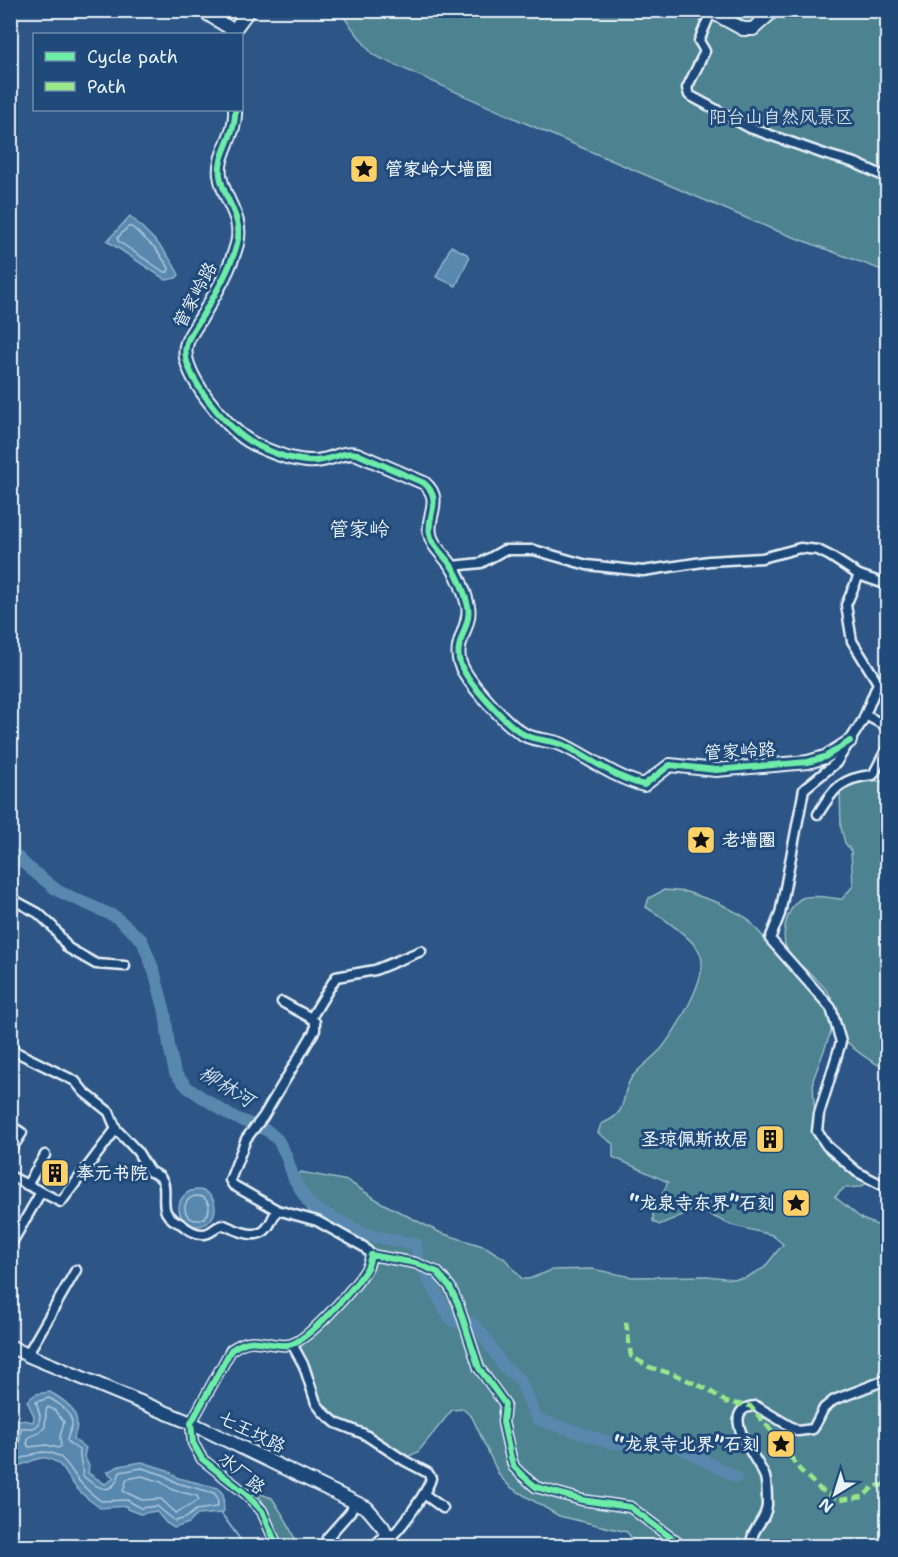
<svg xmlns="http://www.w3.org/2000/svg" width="898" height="1557" viewBox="0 0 898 1557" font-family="'Shantell Sans','LXGW WenKai TC',sans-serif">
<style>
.green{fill:#4d8290;stroke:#9abac4;stroke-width:1.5}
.water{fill:#5988ae;stroke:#92b2cc;stroke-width:1.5}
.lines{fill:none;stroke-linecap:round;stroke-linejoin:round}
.shore{stroke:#afc7da;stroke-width:1.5}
.stream{stroke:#92b2cc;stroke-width:2}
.river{stroke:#5988ae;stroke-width:12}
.street-casing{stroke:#e8f1f8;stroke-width:13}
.secondary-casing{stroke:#e8f1f8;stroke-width:16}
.street{stroke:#1f4a7a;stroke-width:8}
.secondary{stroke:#1f4a7a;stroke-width:12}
.quiet{stroke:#98e88a;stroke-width:4.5;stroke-dasharray:9 4.5;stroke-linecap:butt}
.cycleway-casing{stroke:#1f4a7a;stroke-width:10}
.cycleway{stroke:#6deda7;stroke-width:6}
.labels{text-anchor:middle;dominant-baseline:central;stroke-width:6;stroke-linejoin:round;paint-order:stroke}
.park-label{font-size:18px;fill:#d1e0e8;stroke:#1f4a7a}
.poi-label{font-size:18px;font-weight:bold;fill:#e8f1f8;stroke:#1f4a7a;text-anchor:start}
.street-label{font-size:18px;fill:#e8f1f8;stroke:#1f4a7a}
.neighbourhood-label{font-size:20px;fill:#e8f1f8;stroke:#1f4a7a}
.water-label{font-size:20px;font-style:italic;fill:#d3e1ed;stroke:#1f4a7a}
</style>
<rect width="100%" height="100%" fill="#2d5686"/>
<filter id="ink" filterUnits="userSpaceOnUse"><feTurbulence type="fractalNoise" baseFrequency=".0167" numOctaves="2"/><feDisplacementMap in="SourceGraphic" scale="12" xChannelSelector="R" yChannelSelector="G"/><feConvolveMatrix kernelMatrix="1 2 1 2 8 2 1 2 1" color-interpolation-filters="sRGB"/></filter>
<g filter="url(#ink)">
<g class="green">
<polygon points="339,11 887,11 887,272 772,229 550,134 373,55"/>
<path d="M870 776 872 780 885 782 887 776V1070C873 1062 848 1049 842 1033 837 1020 837 1006 829 994 819 978 801 968 790 955 778 941 786 906 802 898 811 894 830 898 842 899L853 886 851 851 845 843 841 828 840 790 841 786Z"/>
<path d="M664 890 687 892 719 903 747 918 828 1012 832 1029 813 1080 815 1125 820 1140 871 1181 860 1187 844 1188 835 1197 862 1219 887 1229V1546H638L627 1532 559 1516 510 1487 499 1475 472 1417 463 1409 452 1410 418 1452 405 1458 353 1423 334 1417 324 1410 314 1397 298 1351 304 1341 340 1307 374 1267 376 1258C354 1244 318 1227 305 1205 300 1197 299 1187 296 1178L301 1172 348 1181 382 1203 427 1226 441 1233 486 1247 505 1259 522 1279H529L552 1270 592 1269 632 1277 707 1276 733 1279 745 1278 764 1268 783 1244 772 1235 731 1225 706 1213 694 1210 659 1225 653 1221V1213L668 1182 613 1157V1144L598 1133 601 1124C632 1112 618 1097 632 1077 640 1067 653 1058 662 1048 676 1030 708 978 701 956 697 940 660 916 646 907L649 898Z"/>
<polygon points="257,1493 272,1498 286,1520 298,1546 277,1546 266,1507"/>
</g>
<g class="water">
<path d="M130 216C149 234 168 251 179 275L176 278 166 280 107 241Z"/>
<polygon points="451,246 467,254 469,258 456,286 436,277"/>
<circle cx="197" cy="1208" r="18"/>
<path d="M50 1392C70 1403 84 1416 73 1439L86 1448 84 1456 89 1466 88 1473 105 1484 114 1478 107 1472 119 1466 142 1462 167 1470 178 1478 218 1488 223 1494 224 1511 221 1513 197 1515 189 1523 174 1528 166 1523 156 1511 140 1514 127 1509V1506L100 1508C91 1501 82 1495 75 1486 65 1475 64 1462 46 1458 33 1456 26 1469 11 1464 10 1445 16 1439 11 1418L33 1422 34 1416 27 1401 36 1394Z"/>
</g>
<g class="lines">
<g class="shore">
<polygon points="128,227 132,227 156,249 169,268 168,272 164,272 118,241 118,237"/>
<circle cx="197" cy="1208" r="12"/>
<polygon points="48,1407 54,1410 64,1422 60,1437 61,1446 58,1448 47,1445 29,1447 27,1444 29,1437 39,1433 45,1427 46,1410"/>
<path d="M10 1452C23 1451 19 1437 21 1428H34L39 1424 40 1415 36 1402 49 1398C58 1403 73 1413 72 1425 71 1430 68 1435 67 1440L70 1444 79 1450 83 1476C99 1490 113 1497 120 1472L142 1468 164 1475 177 1483 214 1493 217 1497 218 1505 216 1507 196 1510 186 1518 175 1521 157 1506 141 1508 127 1500 101 1501C94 1496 86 1489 80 1482 68 1468 65 1452 42 1452 31 1453 25 1460 10 1460"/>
<polygon points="142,1476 161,1482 173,1490 197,1496 199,1500 176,1513 161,1499 142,1500 123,1491 127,1479"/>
</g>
<polyline class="stream" points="221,1513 245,1546"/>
<g class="river">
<polyline points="10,850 28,867 58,891 116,917 142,940 155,974 165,1012 169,1046 175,1073 188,1088 231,1116 268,1131 278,1140 286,1155 294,1179 308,1202 315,1208 355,1229 371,1236 416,1244 419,1262 451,1320 458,1322"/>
<polyline points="470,1322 481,1332 504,1367 519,1378 537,1419 611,1443 669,1442 736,1477"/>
</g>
<g class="street-casing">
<g id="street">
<polyline points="711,12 699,41 705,51 687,88 689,95 750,128 827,155 855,163 888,178"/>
<polyline points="452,566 481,563 504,550 534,550 587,565 643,571 709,561 762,558 800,548 818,550 830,556 859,575 888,585"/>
<polyline points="859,575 846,605 852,641 878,683 863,720 836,763 804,789 780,914 770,939 831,1008 841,1042 819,1114 817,1131 827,1146 857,1172 888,1188"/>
<polyline points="865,715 888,727"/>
<path d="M818 814C834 788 841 778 873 775L888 746"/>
<polyline points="10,898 38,913 53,927 68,948 96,964 125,966"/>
<polyline points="282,1002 311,1018 315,1022 315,1030 263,1117 246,1139 230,1180 233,1185 277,1210 317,1221 364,1247 371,1255"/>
<polyline points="311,1018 336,977 375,970 421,951"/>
<path d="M10 1046 16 1052 75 1081 84 1092 109 1112 116 1129 137 1151 150 1172C173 1178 160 1197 166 1212 169 1218 175 1221 181 1224 187 1229 194 1234 202 1234 212 1235 215 1225 224 1225 236 1230 257 1241 267 1228 271 1223 274 1215 277 1210"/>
<polyline points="10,1125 22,1133 10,1151"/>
<polyline points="10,1176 61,1202 116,1129"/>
<polyline points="27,1185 45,1155"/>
<polyline points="10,1246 41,1192"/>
<path d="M292 1344 304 1366 316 1403 323 1412 336 1423 364 1434 405 1461 428 1473 431 1478C429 1489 400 1531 390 1537 387 1539 385 1538 381 1539L374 1546"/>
<polyline points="27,1355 76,1270"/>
<polyline points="424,1494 443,1508"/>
<path d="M277 1546 262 1511 246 1494 202 1459 193 1443 191 1423 231 1350C254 1333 264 1347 288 1345 307 1343 357 1285 367 1268 369 1264 370 1259 371 1255L415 1263 437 1272 450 1287 458 1304 479 1368 505 1404 503 1422 511 1458 514 1467 522 1475 536 1487 582 1500 630 1507 682 1546"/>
<polyline points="337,1546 327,1538 350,1512 355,1502"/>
<path d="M751 1546C751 1527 766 1522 767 1505 767 1497 767 1484 765 1477 760 1462 714 1408 756 1406L798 1431 813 1429 824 1408 834 1400 888 1379"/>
</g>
</g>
<g class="secondary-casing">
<g id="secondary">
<polyline points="201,10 233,30"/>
<polyline points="708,10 743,29 753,29 774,10"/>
<polyline points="231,34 249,10"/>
<path d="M235 110C237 133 217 154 220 175 223 200 244 216 237 244 230 270 214 296 201 318 196 327 188 336 186 346 180 373 227 428 249 441 260 448 274 453 286 457 298 460 311 463 322 460 335 458 344 451 357 454L424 483C444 500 426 515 430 534 432 546 443 554 450 564 458 574 465 593 468 606 472 625 453 643 460 663 466 681 510 729 527 736 539 741 552 740 563 745 590 758 615 778 644 785L670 765 716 770 808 762 825 757 850 741"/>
<polyline points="10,1346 27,1355 191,1423 367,1508 383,1527 392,1546"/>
</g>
</g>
<use href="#street" class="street"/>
<use href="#secondary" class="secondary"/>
<polyline class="quiet" points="626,1322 631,1356 649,1367 676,1375 707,1389 726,1402 750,1406 776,1436 800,1470 820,1489 840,1500 863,1497 873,1487 888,1484"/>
<g class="cycleway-casing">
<g id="cycleway">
<path d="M235 110C237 133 217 154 220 175 223 200 244 216 237 244 230 270 214 296 201 318 196 327 188 336 186 346 180 373 227 428 249 441 260 448 274 453 286 457 298 460 311 463 322 460 335 458 344 451 357 454L424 483C444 500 426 515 430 534 432 546 443 554 450 564 458 574 465 593 468 606 472 625 453 643 460 663 466 681 510 729 527 736 539 741 552 740 563 745 590 758 615 778 644 785L670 765 716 770 808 762 825 757 850 741"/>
<path d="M277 1546 262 1511 246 1494 202 1459 193 1443 191 1423 231 1350C254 1333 264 1347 288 1345 307 1343 357 1285 367 1268 369 1264 370 1259 371 1255L415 1263 437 1272 450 1287 458 1304 479 1368 505 1404 503 1422 511 1458 514 1467 522 1475 536 1487 582 1500 630 1507 682 1546"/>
</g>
</g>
<use href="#cycleway" class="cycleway"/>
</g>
</g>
<defs>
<g id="sight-square" transform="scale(1.5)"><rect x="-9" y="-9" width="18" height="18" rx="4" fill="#ffd166" stroke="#1f4a7a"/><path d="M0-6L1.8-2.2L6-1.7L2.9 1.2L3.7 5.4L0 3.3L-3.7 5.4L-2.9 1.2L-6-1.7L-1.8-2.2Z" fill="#111"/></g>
<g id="building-square" transform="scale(1.5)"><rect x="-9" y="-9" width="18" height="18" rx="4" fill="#ffd166" stroke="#1f4a7a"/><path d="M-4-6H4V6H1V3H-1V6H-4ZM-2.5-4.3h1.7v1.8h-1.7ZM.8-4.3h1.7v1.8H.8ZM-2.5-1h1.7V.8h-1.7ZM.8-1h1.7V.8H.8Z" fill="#111"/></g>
</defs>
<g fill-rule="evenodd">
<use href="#sight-square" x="364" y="169"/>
<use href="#sight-square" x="701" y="840"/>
<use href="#building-square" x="770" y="1139"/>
<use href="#building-square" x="55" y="1173"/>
<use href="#sight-square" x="796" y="1203"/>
<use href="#sight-square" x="781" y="1444"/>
</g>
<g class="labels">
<g class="park-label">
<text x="781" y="117">阳台山自然风景区</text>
</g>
<g class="poi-label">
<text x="385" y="169">管家岭大墙圈</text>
<text x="722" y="840">老墙圈</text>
<text x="749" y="1139" text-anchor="end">圣琼佩斯故居</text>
<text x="76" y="1173">奉元书院</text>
<text x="775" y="1203" text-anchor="end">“龙泉寺东界”石刻</text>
<text x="760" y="1444" text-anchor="end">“龙泉寺北界”石刻</text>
</g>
<g class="street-label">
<text transform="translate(195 295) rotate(-62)">管家岭路</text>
<text transform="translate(740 751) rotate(-3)">管家岭路</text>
<text transform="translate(252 1432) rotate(26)">七王坟路</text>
<text transform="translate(242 1473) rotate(40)">水厂路</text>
</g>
<g class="neighbourhood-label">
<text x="359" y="529">管家岭</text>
</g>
<g class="water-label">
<text transform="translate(227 1086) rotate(32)">柳林河</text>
</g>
</g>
<rect width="898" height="1557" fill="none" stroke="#1f4a7a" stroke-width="36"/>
<rect x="18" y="18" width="862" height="1521" fill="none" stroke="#e8f1f8" stroke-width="2" filter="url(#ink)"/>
<rect x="33" y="33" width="210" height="78" fill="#1f4a7a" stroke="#6f8dac" stroke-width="1.5"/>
<rect x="45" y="52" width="30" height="9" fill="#6deda7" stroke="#6f8dac" stroke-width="1.5"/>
<text x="87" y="63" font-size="18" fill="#e8f1f8">Cycle path</text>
<rect x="45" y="82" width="30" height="9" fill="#98e88a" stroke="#6f8dac" stroke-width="1.5"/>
<text x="87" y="93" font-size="18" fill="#e8f1f8">Path</text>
<g transform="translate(835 1494) rotate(218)" stroke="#1f4a7a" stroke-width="4.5" paint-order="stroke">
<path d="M0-4.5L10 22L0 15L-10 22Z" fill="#e8f1f8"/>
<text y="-9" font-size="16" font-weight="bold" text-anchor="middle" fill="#e8f1f8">N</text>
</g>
</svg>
